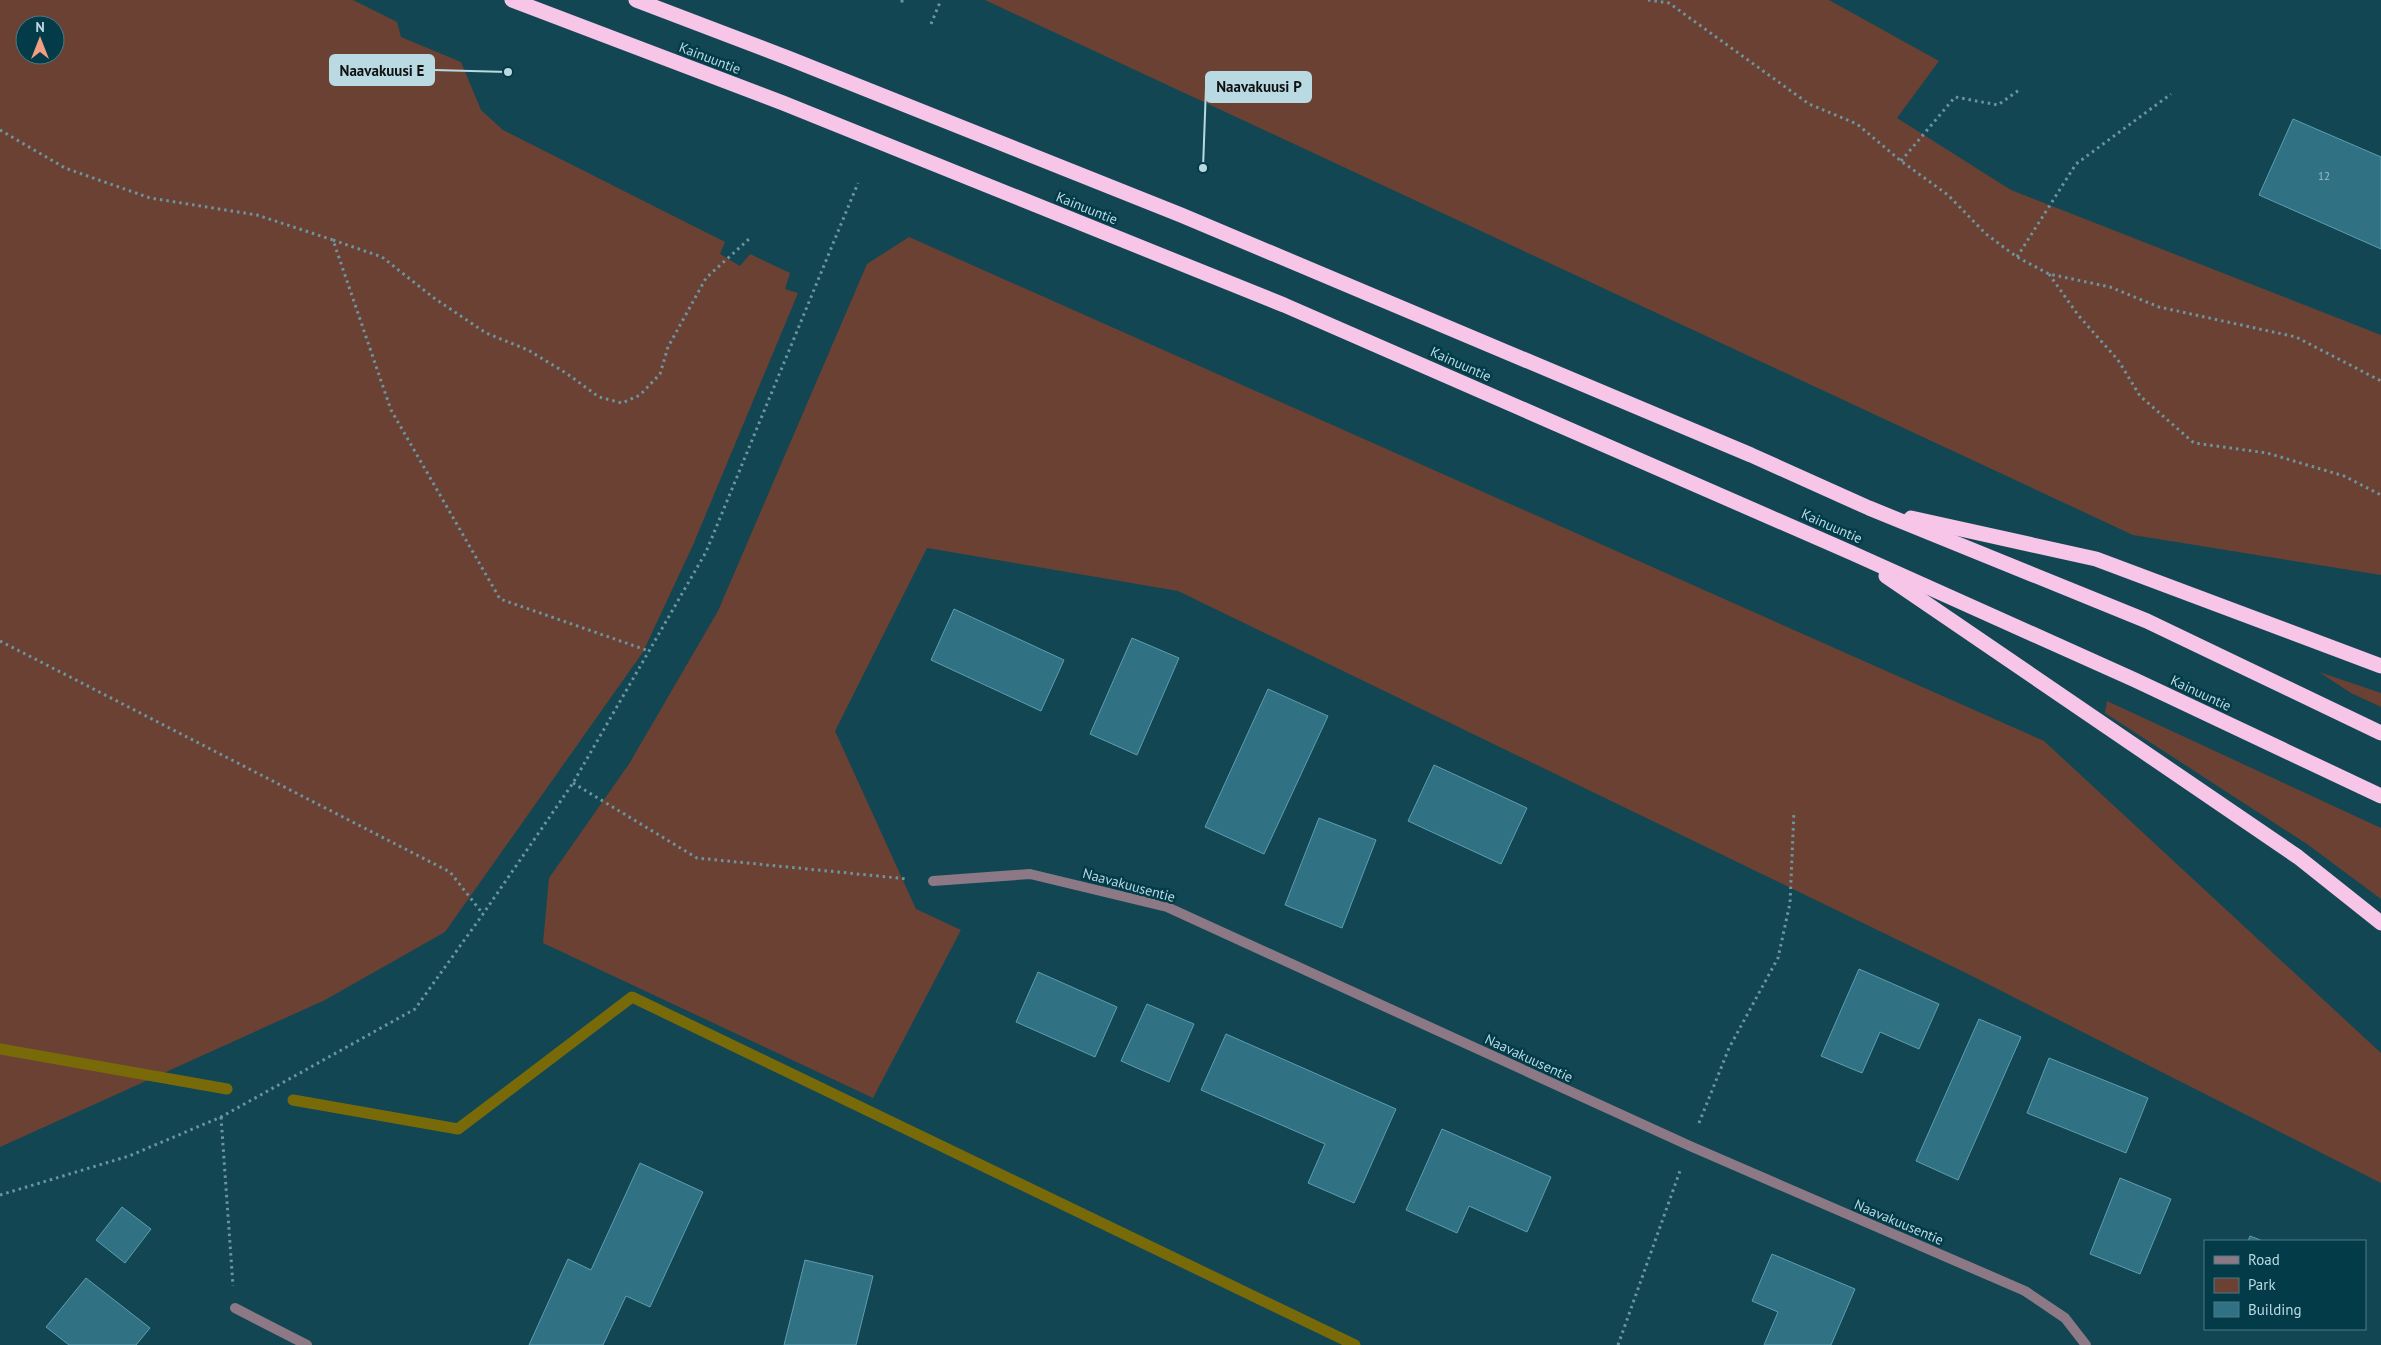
<svg xmlns="http://www.w3.org/2000/svg" width="2381" height="1345" viewBox="0 0 2381 1345" font-family="'PT Sans',sans-serif">
<style>
.green{fill:#6b4133;fill-rule:evenodd}
.lines{fill:none;stroke-linecap:round;stroke-linejoin:round}
.stream{stroke:#796a09;stroke-width:11}
.building{fill:#307184;stroke:#5e9eb1}
.path{stroke:#6c95a0;stroke-width:3;stroke-dasharray:2.5 4;stroke-linecap:butt}
.street{stroke:#8d7886;stroke-width:10}
.highway{stroke:#f7c5e7;stroke-width:15}
.labels{text-anchor:middle;dominant-baseline:central;stroke-width:5;stroke-linejoin:round;paint-order:stroke}
.number-label{font-size:11px;fill:#98c0cb}
.street-label{font-size:14px;fill:#badae3;stroke:#033b48}
.leader{fill:none;stroke:#badae3;stroke-width:2}
.callout-dot{fill:#badae3;stroke:#033b48;stroke-width:2}
.callout{fill:#badae3;stroke:#badae3;stroke-width:2}
.callout-label{font-size:15px;text-anchor:middle;font-weight:bold;fill:#111}
</style>
<rect width="100%" height="100%" fill="#124653"/>
<g class="green">
<path d="M0 0H353L397 22 401 37 461 62 481 110 503 130 725 242 720 254 740 266 750 254 790 273 785 289 798 293 693 545 643 652 445 932 325 1000 0 1147ZM25 25H55V55H25Z"/>
<polygon points="985,0 1829,0 1939,61 1897,118 2011,190 2381,335 2381,575 2133,535"/>
<polygon points="909,237 2044,741 2381,1053 2381,1183 1966,973 1178,591 927,548 835,731 916,909 961,930 873,1098 543,943 549,878 629,764 718,611 867,264"/>
<polygon points="2319,672 2381,693 2381,707 2351,693"/>
<polygon points="2107,701 2381,828 2381,899 2307,844 2105,713"/>
</g>
<g class="lines">
<g class="stream">
<polyline points="0,1049 227,1089"/>
<polyline points="293,1100 458,1129 632,997 1355,1345"/>
</g>
</g>
<g class="building">
<polygon points="2293,119 2381,157 2381,249 2259,195"/>
<polygon points="954,609 1064,660 1041,711 931,660"/>
<polygon points="1132,638 1179,658 1137,755 1090,734"/>
<polygon points="1268,689 1328,716 1264,854 1205,827"/>
<polygon points="1434,765 1527,808 1501,864 1408,821"/>
<polygon points="1319,818 1376,840 1342,928 1285,905"/>
<polygon points="1859,969 1939,1004 1919,1049 1880,1032 1862,1073 1821,1056"/>
<polygon points="1038,972 1117,1007 1095,1057 1016,1022"/>
<polygon points="1147,1004 1194,1024 1169,1082 1121,1061"/>
<polygon points="1979,1019 2021,1037 1958,1180 1916,1161"/>
<polygon points="1226,1034 1396,1109 1354,1203 1308,1183 1325,1144 1201,1090"/>
<polygon points="2049,1058 2148,1098 2126,1153 2027,1113"/>
<polygon points="1442,1129 1551,1177 1527,1232 1469,1206 1457,1233 1406,1210"/>
<polygon points="640,1163 703,1192 650,1307 626,1296 603,1345 529,1345 568,1259 591,1270"/>
<polygon points="2120,1178 2171,1199 2140,1274 2090,1254"/>
<polygon points="122,1207 151,1229 125,1263 96,1240"/>
<polygon points="2250,1236 2263,1241 2248,1241"/>
<polygon points="1772,1254 1855,1289 1831,1345 1764,1345 1778,1312 1752,1301"/>
<polygon points="805,1260 873,1276 856,1345 784,1345"/>
<polygon points="86,1278 150,1328 136,1345 69,1345 46,1327"/>
</g>
<g class="lines">
<g class="path">
<polyline points="902,0 902,5"/>
<polyline points="1648,0 1669,3 1809,104 1857,124 1901,161 1948,195 1986,234 2017,257 2049,274 2110,287 2159,307 2296,337 2381,381"/>
<polyline points="931,24 941,0"/>
<polyline points="0,130 65,168 150,198 257,215 333,240 391,410 500,599 649,651"/>
<polyline points="1901,161 1955,97 1998,105 2019,90"/>
<polyline points="333,240 382,257 434,298 486,333 528,350 566,373 599,397 622,403 640,395 660,374 668,347 706,278 749,239"/>
<polyline points="2017,257 2076,164 2171,94"/>
<polyline points="2049,274 2078,315 2118,360 2140,396 2194,443 2267,453 2344,476 2381,495"/>
<polyline points="0,641 450,872 483,914"/>
<polyline points="573,783 697,858 908,879"/>
<polyline points="221,1117 233,1286"/>
<polyline points="1699,1123 1729,1048 1778,958 1790,903 1794,811"/>
<polyline points="0,1195 129,1156 221,1117 415,1009 483,914 573,783 706,552 858,183"/>
<polyline points="1618,1345 1681,1168"/>
</g>
<g class="street">
<polyline points="933,881 1030,874 1167,907 1690,1146 2025,1291 2065,1318 2086,1345"/>
<polyline points="235,1308 307,1345"/>
</g>
<g class="highway">
<polyline points="512,0 783,103 1284,305 1852,553 2135,680 2381,796"/>
<polyline points="636,0 788,58 1181,215 1751,455 1869,508 2147,621 2381,733"/>
<polyline points="1911,518 2096,559 2381,666"/>
<polyline points="1886,576 2298,857 2381,923"/>
</g>
</g>
<g class="labels">
<g class="number-label">
<text x="2324" y="176">12</text>
</g>
<g class="street-label">
<text transform="translate(710 58) rotate(21)">Kainuuntie</text>
<text transform="translate(1087 208) rotate(22)">Kainuuntie</text>
<text transform="translate(1461 364) rotate(24)">Kainuuntie</text>
<text transform="translate(1832 526) rotate(24)">Kainuuntie</text>
<text transform="translate(2201 693) rotate(25)">Kainuuntie</text>
<text transform="translate(1129 885) rotate(15)">Naavakuusentie</text>
<text transform="translate(1529 1058) rotate(25)">Naavakuusentie</text>
<text transform="translate(1899 1222) rotate(23)">Naavakuusentie</text>
</g>
</g>
<path class="leader" d="M508 72L434 70M1203 168L1206 87"/>
<g class="callout-dot">
<circle cx="508" cy="72" r="5"/>
<circle cx="1203" cy="168" r="5"/>
</g>
<g class="callout">
<rect x="330" y="55" width="104" height="30" rx="5"/>
<rect x="1206" y="72" width="105" height="30" rx="5"/>
</g>
<g class="callout-label">
<text x="382" y="76">Naavakuusi E</text>
<text x="1259" y="92">Naavakuusi P</text>
</g>
<rect x="2204" y="1240" width="162" height="90" fill="#033b48" stroke="#4c7b86"/>
<rect x="2214" y="1256" width="25" height="8" fill="#8d7886" stroke="#4c7b86"/>
<text x="2248" y="1265" font-size="15" fill="#badae3">Road</text>
<rect x="2214" y="1278" width="25" height="15" fill="#6b4133" stroke="#4c7b86"/>
<text x="2248" y="1290" font-size="15" fill="#badae3">Park</text>
<rect x="2214" y="1302" width="25" height="15" fill="#307184" stroke="#4c7b86"/>
<text x="2248" y="1315" font-size="15" fill="#badae3">Building</text>
<g transform="translate(40 40)"><circle r="24" fill="#033b48" stroke="#4c7b86"/>
<path d="M0-4L9 19L0 12L-9 19Z" fill="#f39f84"/>
<text y="-8" font-size="14" font-weight="bold" text-anchor="middle" fill="#badae3">N</text>
</g>
</svg>
